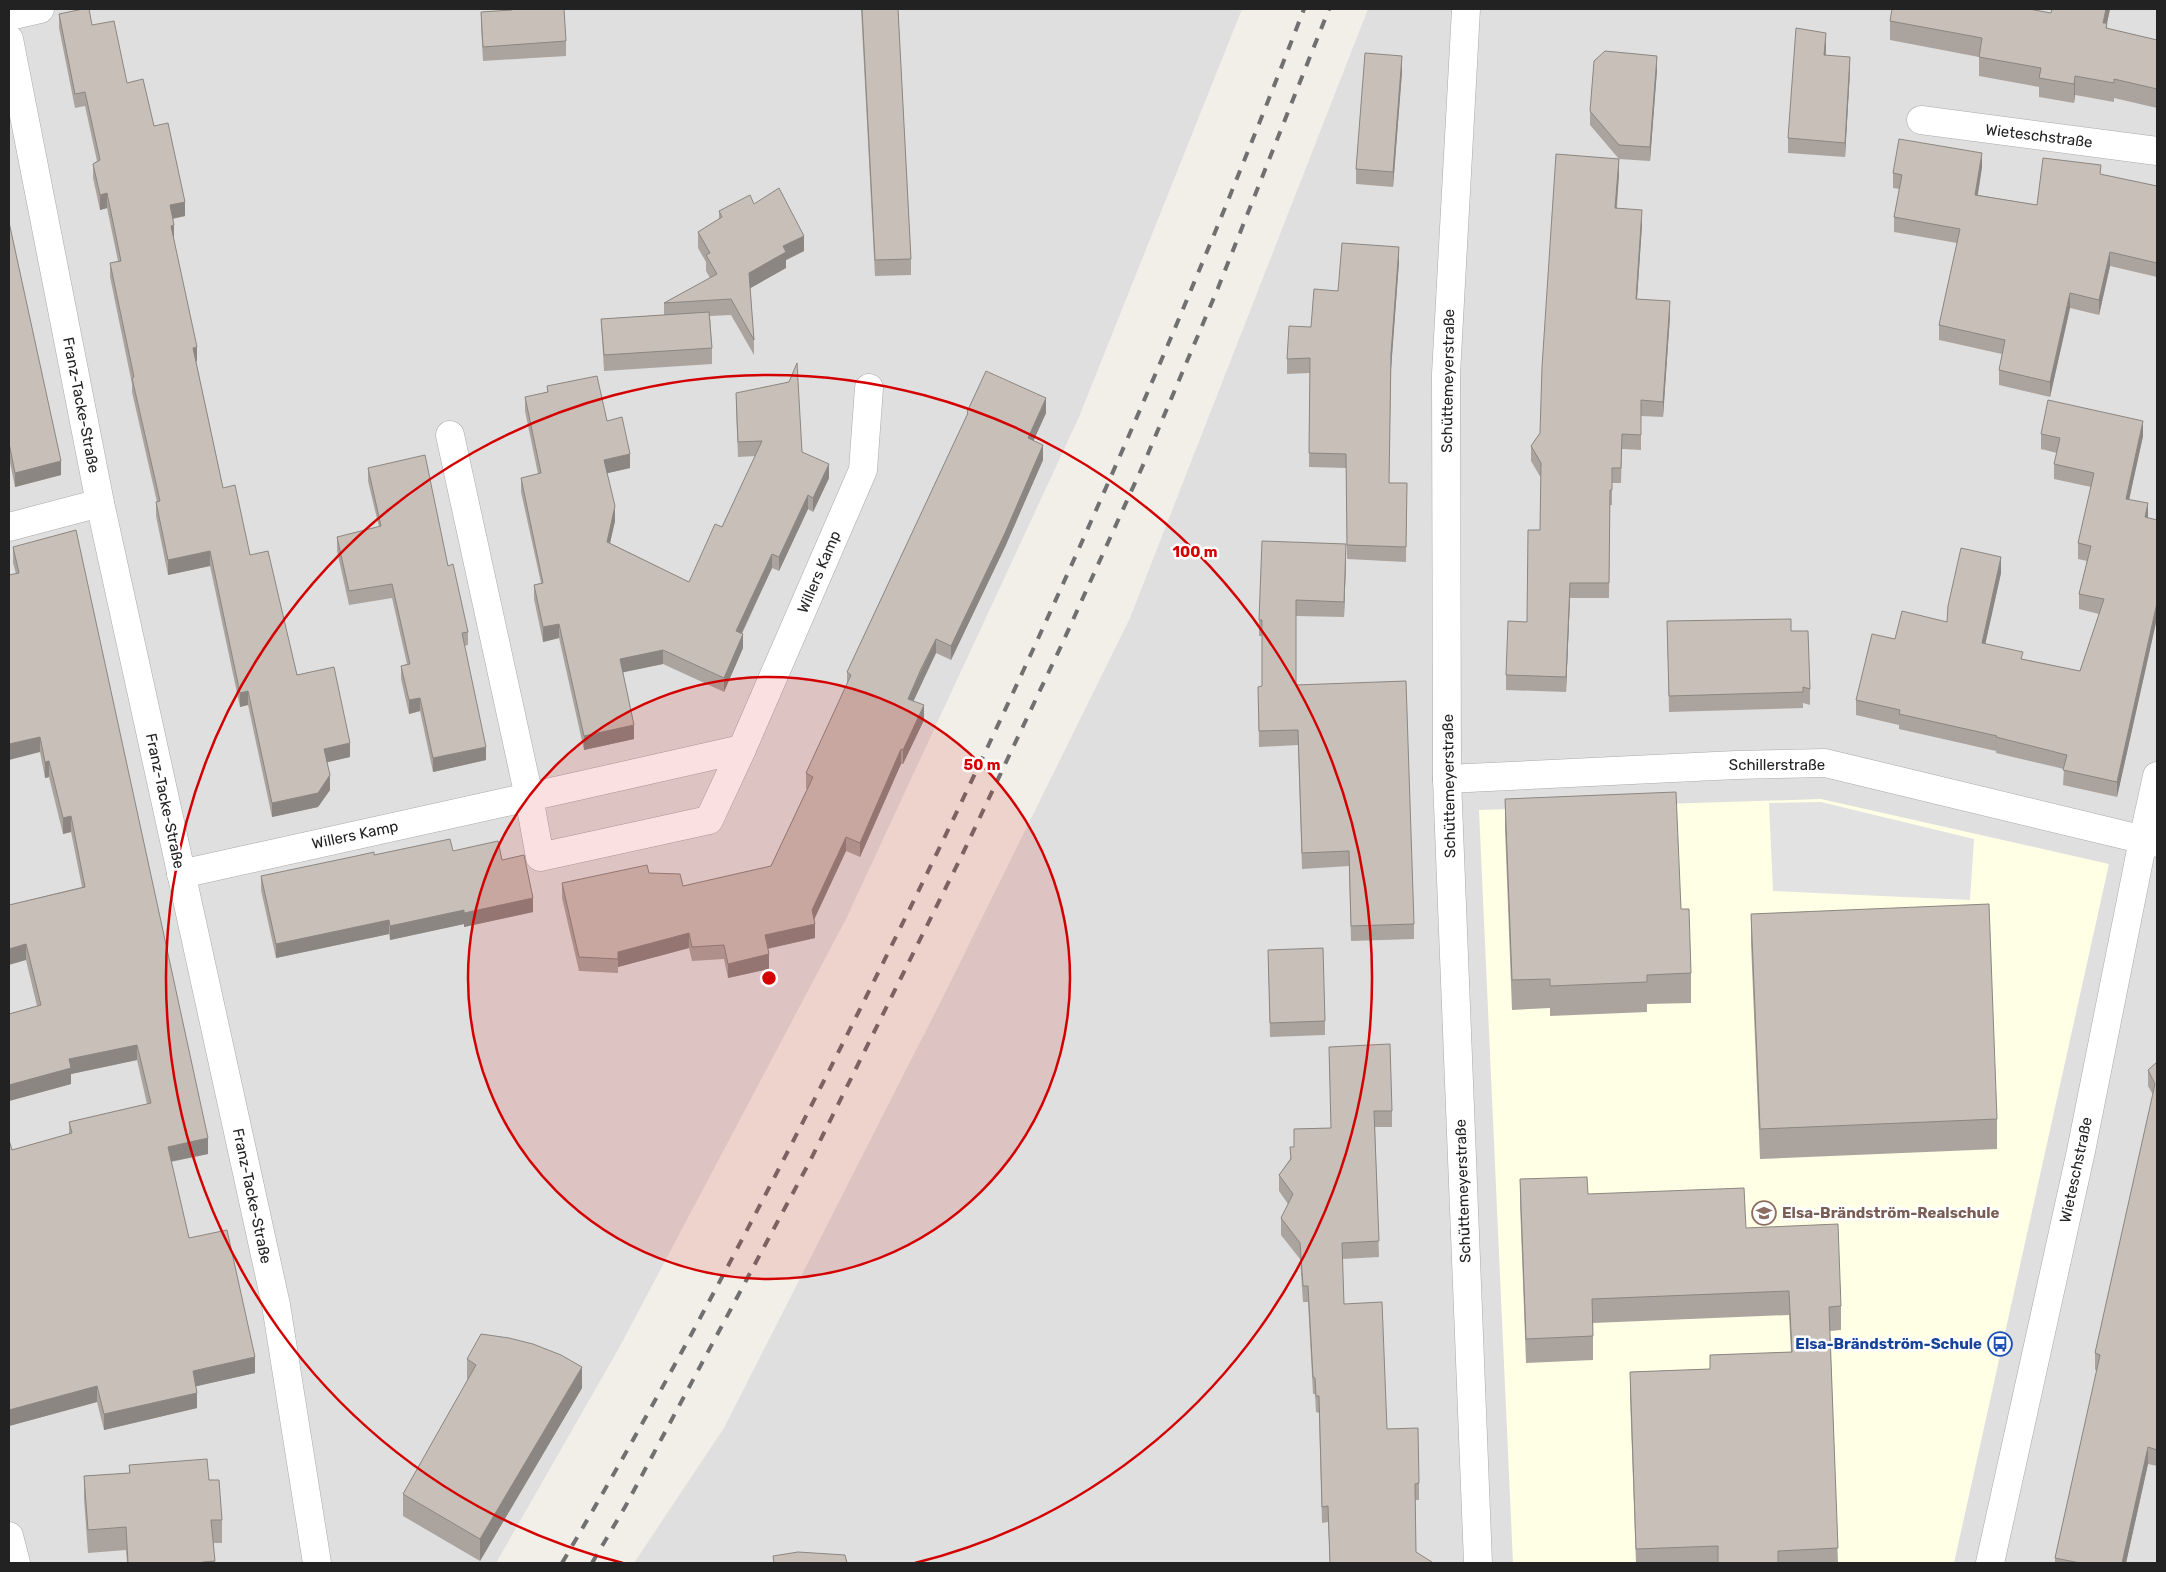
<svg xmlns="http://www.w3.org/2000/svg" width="2166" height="1572" viewBox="0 0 2166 1572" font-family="Rubik,sans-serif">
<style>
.residential{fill:#e0dfdf}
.education{fill:#ffffe5}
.parking{fill:#e2e2e2}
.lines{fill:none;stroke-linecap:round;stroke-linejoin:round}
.minor-casing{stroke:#a9a9a9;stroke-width:29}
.minor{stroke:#fff;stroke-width:28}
.rail{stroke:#707070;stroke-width:4;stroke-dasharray:10 10;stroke-linecap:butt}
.wall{fill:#aba49e}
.shaded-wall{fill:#8b8681}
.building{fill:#c7bfb8;stroke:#8b8681}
.ring{fill:none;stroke:#d40000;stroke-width:2.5}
.labels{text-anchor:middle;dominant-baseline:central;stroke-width:5;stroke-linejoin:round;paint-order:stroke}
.street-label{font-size:15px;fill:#222;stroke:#fff}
.education-label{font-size:15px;font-weight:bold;fill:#785e54;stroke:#fff;text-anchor:start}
.transit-label{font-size:15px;font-weight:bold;fill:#164399;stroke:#fff;text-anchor:end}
.centre{fill:#d40000;stroke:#fff;stroke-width:2.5}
.ring-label{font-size:15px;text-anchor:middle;font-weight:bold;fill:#d40000;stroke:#fff;stroke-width:5;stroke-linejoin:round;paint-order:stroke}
</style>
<rect width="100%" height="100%" fill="#f2efe9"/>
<g class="residential">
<polygon points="9,9 1242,9 1079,417 846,919 619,1348 496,1563 9,1563"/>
<polygon points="1368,9 2157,9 2157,1563 634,1563 724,1428 943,997 1130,618"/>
</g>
<polygon class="education" points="1821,799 2109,864 1954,1563 1513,1563 1479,810"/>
<polygon class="parking" points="1821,802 1974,839 1970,900 1773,891 1769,803"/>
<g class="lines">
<g class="minor-casing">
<g id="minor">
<polyline points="1466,9 1446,374 1447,779 1478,1563"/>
<polyline points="9,16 40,9"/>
<polyline points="9,39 100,503 276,1305 317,1563"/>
<polyline points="1921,120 2157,151"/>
<polyline points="9,527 100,503"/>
<polygon points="742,749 709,820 540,857 529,797"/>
<polyline points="742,749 863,470 869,388"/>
<polyline points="1447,779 1736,765 1825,763 2157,843"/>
<polyline points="181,874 529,797 450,435"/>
<polyline points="9,1536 16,1563"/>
<polyline points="1990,1563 2081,1151 2143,840 2157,776"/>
</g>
</g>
<use href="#minor" class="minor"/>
<g class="rail">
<path d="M562 1563C675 1372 778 1174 877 975 1034 660 1177 338 1304 9"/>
<polyline points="592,1563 625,1507 810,1161 963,853 1062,644 1144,463 1218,288 1329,9"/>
</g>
</g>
<g class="wall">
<polygon points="512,9 564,9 566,41 566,56 483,61 481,26 481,12 512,10"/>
<polygon points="861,9 898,9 911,259 911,275 875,276"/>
<polygon points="2052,9 2110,9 2107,23 2107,28 2157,40 2157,108 2114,98 2114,102 2075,95 2074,103 2039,97 2039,87 1979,76 1979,57 1890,40 1890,21 2051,13"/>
<polygon points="59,14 92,25 127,83 154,126 185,216 173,219 174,239 197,361 196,362 223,488 297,675 350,757 327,762 330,790 318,807 272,817 248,705 240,707 210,566 168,575 156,516 156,502 157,502 132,392 132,384 110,277 110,263 118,261 107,208 100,210 93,178 93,164 97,161 85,106 75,108 59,28"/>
<polygon points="1826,48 1826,55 1850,71 1845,157 1788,153 1788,138"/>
<polygon points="1657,70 1650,161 1619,159 1619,174 1617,208 1642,225 1637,299 1670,316 1663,417 1641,416 1641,450 1622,449 1621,483 1612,483 1612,505 1610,505 1609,598 1570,598 1566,692 1506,690 1506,675 1527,622 1540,530 1541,478 1531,461 1531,446 1540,433 1619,159 1590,125 1590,111"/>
<polygon points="1402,72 1393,187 1356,184 1356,169"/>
<polygon points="1982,167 1978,195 2037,205 2101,175 2157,186 2157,277 2110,266 2099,315 2070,308 2050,397 1999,385 1999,370 2002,354 1939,340 1939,325 1957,243 1894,232 1894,217 1899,189 1893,188 1893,173"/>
<polygon points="754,204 804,251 786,260 786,268 750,288 754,340 754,355 731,315 710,316 712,348 712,364 604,371 601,319 664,315 664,303 710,278 706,271 706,262 698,248 698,232 719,219 719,211"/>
<polygon points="9,222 61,475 15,487 9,458"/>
<polygon points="1399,262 1391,369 1389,483 1407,483 1406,562 1347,559 1346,468 1309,467 1310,373 1287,374 1287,359 1338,291"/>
<polygon points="547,386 607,421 630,468 607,473 615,521 610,543 689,582 722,527 755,456 738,457 736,408 736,393 802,452 829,478 813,512 808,509 779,571 772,568 742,634 743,648 724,692 663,664 623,672 634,739 584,750 559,638 543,642 534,599 534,585 541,583 521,492 521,478 538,474 525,411 525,397 547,392"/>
<polygon points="967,412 1046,413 1033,441 1043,460 1005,547 951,660 936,653 921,683 913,701 924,720 903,764 901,764 860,857 846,851 814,920 815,938 768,949 769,969 728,978 724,959 692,961 689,948 618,967 618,973 579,971 562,898 562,883 649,873 683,886 771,866 807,789 806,788 806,773 847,685 847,672 967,417"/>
<polygon points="2041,434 2143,436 2129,499 2148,518 2157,520 2157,618 2117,797 2063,785 2064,769 1996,753 1996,751 1899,729 1899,725 1856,715 1856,700 1895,639 1947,622 2001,573 1985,644 2023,659 2080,671 2099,614 2079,609 2079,594 2087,561 2078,559 2078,543 2091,487 2054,479 2054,464 2057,453 2041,449"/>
<polygon points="368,468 448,566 468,632 468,645 464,646 486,760 433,772 420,711 409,714 401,679 401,666 407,664 392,598 349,605 337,551 337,537 379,527 368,481"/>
<polygon points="13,547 208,1154 171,1162 189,1238 255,1373 196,1386 197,1408 104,1430 97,1402 9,1426 9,1140 12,1150 69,1134 69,1122 147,1104 137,1060 71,1074 71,1084 9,1101 9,1014 37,1006 26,960 9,905 82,887 71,832 63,834 49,777 45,778 40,752 16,574 13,563"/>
<polygon points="1346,559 1344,617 1296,616 1296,685 1414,924 1414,939 1351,941 1349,866 1302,869 1298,745 1259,747 1258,687 1262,686 1262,636 1259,636 1259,620"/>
<polygon points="1667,621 1791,631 1810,689 1810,705 1803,703 1803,708 1669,712"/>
<polygon points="1505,799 1681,909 1691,973 1691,1003 1647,1004 1647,1012 1550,1016 1550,1008 1512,1010 1505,829"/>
<polygon points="453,851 502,860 533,912 464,927 464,924 390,940 389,934 276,958 261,890 261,876 374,855"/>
<polygon points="1751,914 1997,1119 1997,1149 1760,1159 1751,943"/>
<polygon points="1268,950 1325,1021 1325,1035 1270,1037"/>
<polygon points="1329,1047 1392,1111 1392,1127 1375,1127 1379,1257 1342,1259 1344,1304 1387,1429 1419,1483 1419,1500 1415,1500 1416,1552 1432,1563 1330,1563 1328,1522 1322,1523 1319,1413 1316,1412 1315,1394 1313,1394 1308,1302 1303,1302 1300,1259 1281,1235 1281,1218 1288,1204 1279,1191 1279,1175 1290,1159 1294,1147 1294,1129 1331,1128"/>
<polygon points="2157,1062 2157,1466 2148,1464 2126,1563 2055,1563 2055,1558 2097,1370 2095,1370 2095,1353 2153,1095 2148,1086 2148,1070"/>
<polygon points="1520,1179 1746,1228 1841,1306 1841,1330 1830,1331 1838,1563 1636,1563 1630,1396 1630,1372 1710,1369 1710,1355 1791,1352 1789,1315 1593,1323 1593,1360 1526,1363 1520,1203"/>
<polygon points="467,1359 582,1388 480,1561 403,1516 403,1494 467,1382"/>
<polygon points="129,1465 209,1480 222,1520 222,1543 213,1543 215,1563 127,1563 126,1550 88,1553 84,1499 84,1476 129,1473"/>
</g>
<g class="shaded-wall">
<polygon points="2106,9 2110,9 2107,23 2107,42 2103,23"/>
<polygon points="1826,33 1826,48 1824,69 1824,55"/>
<polygon points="1402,56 1402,72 1393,187 1393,172"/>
<polygon points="1657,56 1657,70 1650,161 1650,147"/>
<polygon points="1850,57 1850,71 1845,157 1845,143"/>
<polygon points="2075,76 2075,95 2074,103 2074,84"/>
<polygon points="1982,153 1982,167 1975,210 1975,195"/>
<polygon points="1619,159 1619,174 1615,223 1615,208"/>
<polygon points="107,193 107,208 100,210 100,195"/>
<polygon points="185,202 185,216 170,219 170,205"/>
<polygon points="1642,210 1642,225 1636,314 1636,299"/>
<polygon points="174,225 174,239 171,240 171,226"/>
<polygon points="804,236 804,251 786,260 786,268 749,289 749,273 783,246"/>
<polygon points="1399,247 1399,262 1391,369 1391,354"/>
<polygon points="2110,252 2110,266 2099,315 2099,300"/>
<polygon points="2070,293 2070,308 2050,397 2050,382"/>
<polygon points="1670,301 1670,316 1663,417 1663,402"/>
<polygon points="197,347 197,361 193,362 193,348"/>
<polygon points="1046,398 1046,413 1028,453 1028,438"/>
<polygon points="2143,421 2143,436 2126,514 2126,499"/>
<polygon points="1043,445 1043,460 1005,547 951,660 951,646"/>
<polygon points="630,454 630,468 604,474 604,460"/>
<polygon points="61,461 61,475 15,487 15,473"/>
<polygon points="829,464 829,478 813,512 813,498"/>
<polygon points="808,495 808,509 779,571 779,557"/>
<polygon points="2148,503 2148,519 2145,517"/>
<polygon points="615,506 615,521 607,556 607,542"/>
<polygon points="1346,544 1346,559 1344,617 1344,602"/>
<polygon points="210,551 210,566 168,575 168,560"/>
<polygon points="772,554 772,568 736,645 736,631"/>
<polygon points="2001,557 2001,573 1982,659 1982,643"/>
<polygon points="1570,583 1570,598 1566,692 1566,677"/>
<polygon points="2157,603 2157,618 2117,797 2117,782"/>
<polygon points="559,624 559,638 543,642 543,627"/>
<polygon points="743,634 743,648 724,692 724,678"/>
<polygon points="936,639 936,653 908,713 908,699"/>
<polygon points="663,650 663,664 620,673 620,659"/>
<polygon points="248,691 248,705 240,707 240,693"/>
<polygon points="420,698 420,711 409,714 409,700"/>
<polygon points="924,705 924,720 903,764 903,750"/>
<polygon points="634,725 634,739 584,750 584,736"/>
<polygon points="40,737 40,752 9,760 9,744"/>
<polygon points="350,743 350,757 324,763 324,749"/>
<polygon points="486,747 486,760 433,772 433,758"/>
<polygon points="901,749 901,764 860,857 860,843"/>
<polygon points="49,761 49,777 45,778 45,762"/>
<polygon points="330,775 330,790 318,807 272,817 272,803"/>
<polygon points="71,816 71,832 63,834 63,818"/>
<polygon points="846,837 846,851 812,924 812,910"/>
<polygon points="533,898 533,912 464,927 464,913"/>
<polygon points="464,910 464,924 390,940 390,926"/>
<polygon points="389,920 389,934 276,958 276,944"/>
<polygon points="815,924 815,938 765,949 765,935"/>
<polygon points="689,933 689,948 618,967 618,973 618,952"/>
<polygon points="26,944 26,960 9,965 9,949"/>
<polygon points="769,954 769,969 728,978 728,964"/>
<polygon points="137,1045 137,1060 71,1074 71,1084 9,1101 9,1085 69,1059"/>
<polygon points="208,1138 208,1154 168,1162 168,1147"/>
<polygon points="255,1357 255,1373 193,1387 193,1371"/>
<polygon points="582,1367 582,1388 480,1561 480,1539"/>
<polygon points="97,1386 97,1402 9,1426 9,1410"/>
<polygon points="197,1393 197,1408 104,1430 104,1414"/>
<polygon points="2148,1447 2148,1464 2126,1563 2122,1563"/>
</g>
<g class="building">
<polygon points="83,9 89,9 92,25 114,21 127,83 143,79 154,126 168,123 185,202 170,205 174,225 171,226 197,347 193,348 223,488 235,485 250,555 268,551 297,675 334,667 350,743 324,749 330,775 318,793 272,803 248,691 240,693 210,551 168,560 156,502 160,501 132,378 134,377 110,263 121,261 107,193 100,195 93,164 100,160 85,92 75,94 59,14"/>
<polygon points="512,9 564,9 566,41 483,47 481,12 512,10"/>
<polygon points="862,9 898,9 911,259 875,260"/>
<polygon points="1892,9 2029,9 2051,13 2052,9 2106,9 2103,23 2107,23 2106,28 2157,40 2157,89 2114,79 2114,83 2075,76 2074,84 2039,78 2041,68 1979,57 1982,38 1890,21"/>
<polygon points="1796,28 1826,33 1824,55 1850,57 1845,143 1788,138"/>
<polygon points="1605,51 1657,56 1650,147 1619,145 1590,111 1594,61"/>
<polygon points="1365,53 1402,56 1393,172 1356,169"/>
<polygon points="1899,139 1982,153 1975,195 2037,205 2043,158 2101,165 2100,174 2157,186 2157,263 2110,252 2099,300 2070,293 2050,382 1999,370 2005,340 1939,325 1960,229 1894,217 1902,175 1893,173"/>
<polygon points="1556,154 1619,159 1615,208 1642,210 1636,299 1670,301 1663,402 1641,400 1641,435 1622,434 1621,468 1612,468 1612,490 1610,490 1609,583 1570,583 1566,677 1506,675 1508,621 1527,622 1528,530 1540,530 1541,463 1531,446 1540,433 1542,367"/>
<polygon points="779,188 804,236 783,246 786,252 749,273 754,340 731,299 664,303 717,274 706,255 710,253 698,232 722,217 719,211 750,195 754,204"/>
<polygon points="9,222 61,461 15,473 9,443"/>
<polygon points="1342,243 1399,247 1391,354 1389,483 1407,483 1406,547 1347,545 1346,454 1309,453 1310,358 1287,359 1289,326 1311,327 1314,289 1338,291"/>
<polygon points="709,312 712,348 604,355 601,319"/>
<polygon points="797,363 802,452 829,464 813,498 808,495 779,557 772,554 736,631 743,634 724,678 663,650 620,659 634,725 584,736 559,624 543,627 534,585 543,583 521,478 541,473 525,397 548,392 547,386 597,376 607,421 622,417 630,454 604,460 615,506 607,542 689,582 715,524 722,527 762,441 738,442 736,393 789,382"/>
<polygon points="986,371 1046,398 1028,438 1043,445 1005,533 951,646 936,639 921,669 908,699 924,705 903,750 901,749 860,843 846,837 812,910 815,924 765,935 769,954 728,964 724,945 692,947 689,933 618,952 618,959 579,957 562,883 647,865 649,873 680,874 683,886 771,866 813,777 806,773 851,675 847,672 968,413 967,412"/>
<polygon points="2048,400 2143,421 2126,499 2148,503 2145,517 2157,520 2157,603 2117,782 2063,770 2067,755 1996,737 1997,736 1899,714 1900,710 1856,700 1872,634 1895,639 1902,611 1947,622 1948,606 1961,548 2001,557 1982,643 2023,652 2021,659 2080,671 2104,599 2079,594 2091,546 2078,543 2094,473 2054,464 2060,438 2041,434"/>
<polygon points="425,455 448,566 453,564 468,632 462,633 486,747 433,758 420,698 409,700 401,666 410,664 392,584 349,591 337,537 381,526 368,468"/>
<polygon points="76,530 208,1138 168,1147 189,1238 227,1230 255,1357 193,1371 197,1393 104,1414 97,1386 9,1410 9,1140 12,1150 72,1133 69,1122 151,1103 137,1045 69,1059 71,1068 9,1085 9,1014 41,1005 26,944 9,949 9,905 85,887 71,816 63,818 49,761 45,762 40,737 9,744 9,575 19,573 13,547"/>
<polygon points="1262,541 1346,544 1344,602 1296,600 1296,685 1406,681 1414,924 1351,926 1349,851 1302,853 1298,730 1259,731 1258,687 1262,686 1262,620 1259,620"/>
<polygon points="1791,619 1791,631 1808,631 1810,689 1803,687 1803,692 1669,696 1667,621"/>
<polygon points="1676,792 1681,909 1689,909 1691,973 1647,975 1647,982 1550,986 1550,979 1512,980 1505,799"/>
<polygon points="450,839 453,851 498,841 502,860 524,855 533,898 464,913 464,910 390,926 389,920 276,944 261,876 361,855 374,852 374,855"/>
<polygon points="1989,904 1997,1119 1760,1129 1751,914"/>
<polygon points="1323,948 1325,1021 1270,1023 1268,950"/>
<polygon points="1390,1044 1392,1111 1374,1111 1379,1241 1342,1243 1344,1304 1382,1302 1387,1429 1418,1428 1419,1483 1415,1484 1416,1552 1432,1562 1430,1563 1330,1563 1328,1506 1322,1507 1319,1396 1316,1396 1315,1378 1313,1377 1308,1286 1303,1286 1300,1243 1281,1218 1293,1194 1279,1175 1291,1159 1290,1147 1294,1147 1294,1129 1331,1128 1329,1047"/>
<polygon points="2157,1062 2157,1450 2148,1447 2122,1563 2080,1563 2055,1558 2100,1355 2095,1353 2155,1084 2148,1070"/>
<polygon points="1587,1177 1588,1194 1744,1188 1746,1228 1838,1224 1841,1306 1829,1307 1838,1548 1778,1551 1778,1563 1718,1563 1718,1546 1636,1549 1630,1372 1710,1369 1710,1355 1792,1352 1789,1291 1592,1299 1593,1336 1526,1339 1520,1179"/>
<polygon points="481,1334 509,1338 533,1344 561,1355 582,1367 480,1539 403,1494 476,1365 467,1359"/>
<polygon points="207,1459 209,1480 219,1480 222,1520 211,1520 215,1561 203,1562 203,1563 128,1563 126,1527 88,1530 84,1476 130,1473 129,1465"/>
<polygon points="798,1552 845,1555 847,1563 774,1563 773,1556"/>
</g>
<circle cx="769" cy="978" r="301" fill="#d40000" fill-opacity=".12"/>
<g class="ring">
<circle cx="769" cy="978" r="301"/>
<path d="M623 1563A603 603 0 1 1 915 1563"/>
</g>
<defs>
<g id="school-ring" transform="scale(1.25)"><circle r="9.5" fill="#fff" stroke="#8d6e63" stroke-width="1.5"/><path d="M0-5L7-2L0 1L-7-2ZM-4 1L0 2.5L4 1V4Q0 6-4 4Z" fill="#8d6e63"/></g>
<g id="bus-ring" transform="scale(1.25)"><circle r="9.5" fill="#fff" stroke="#1a4fb4" stroke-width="1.5"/><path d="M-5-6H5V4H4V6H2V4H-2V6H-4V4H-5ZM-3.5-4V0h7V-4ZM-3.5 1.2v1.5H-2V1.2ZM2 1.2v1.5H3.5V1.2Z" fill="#1a4fb4"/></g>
</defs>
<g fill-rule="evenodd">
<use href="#school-ring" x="1764" y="1213"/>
<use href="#bus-ring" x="2000" y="1344"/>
</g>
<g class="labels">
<g class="street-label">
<text transform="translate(2039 136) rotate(7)">Wieteschstraße</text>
<text transform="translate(1448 381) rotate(-89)">Schüttemeyerstraße</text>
<text transform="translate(81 405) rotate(79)">Franz-Tacke-Straße</text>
<text transform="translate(819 572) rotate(-67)">Willers Kamp</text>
<text x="1777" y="765">Schillerstraße</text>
<text transform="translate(1449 786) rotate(-91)">Schüttemeyerstraße</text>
<text transform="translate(165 801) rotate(78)">Franz-Tacke-Straße</text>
<text transform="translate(355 835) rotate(-12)">Willers Kamp</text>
<text transform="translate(2076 1170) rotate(-78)">Wieteschstraße</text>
<text transform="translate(1463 1191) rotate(-92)">Schüttemeyerstraße</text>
<text transform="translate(252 1196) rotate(78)">Franz-Tacke-Straße</text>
</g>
<g class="education-label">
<text x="1782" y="1213">Elsa-Brändström-Realschule</text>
</g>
<g class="transit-label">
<text x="1982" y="1344">Elsa-Brändström-Schule</text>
</g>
</g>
<circle cx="769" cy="978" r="8" class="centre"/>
<g class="ring-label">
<text x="1195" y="557">100 m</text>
<text x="982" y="770">50 m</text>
</g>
<rect width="2166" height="1572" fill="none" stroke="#222222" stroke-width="20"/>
</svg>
